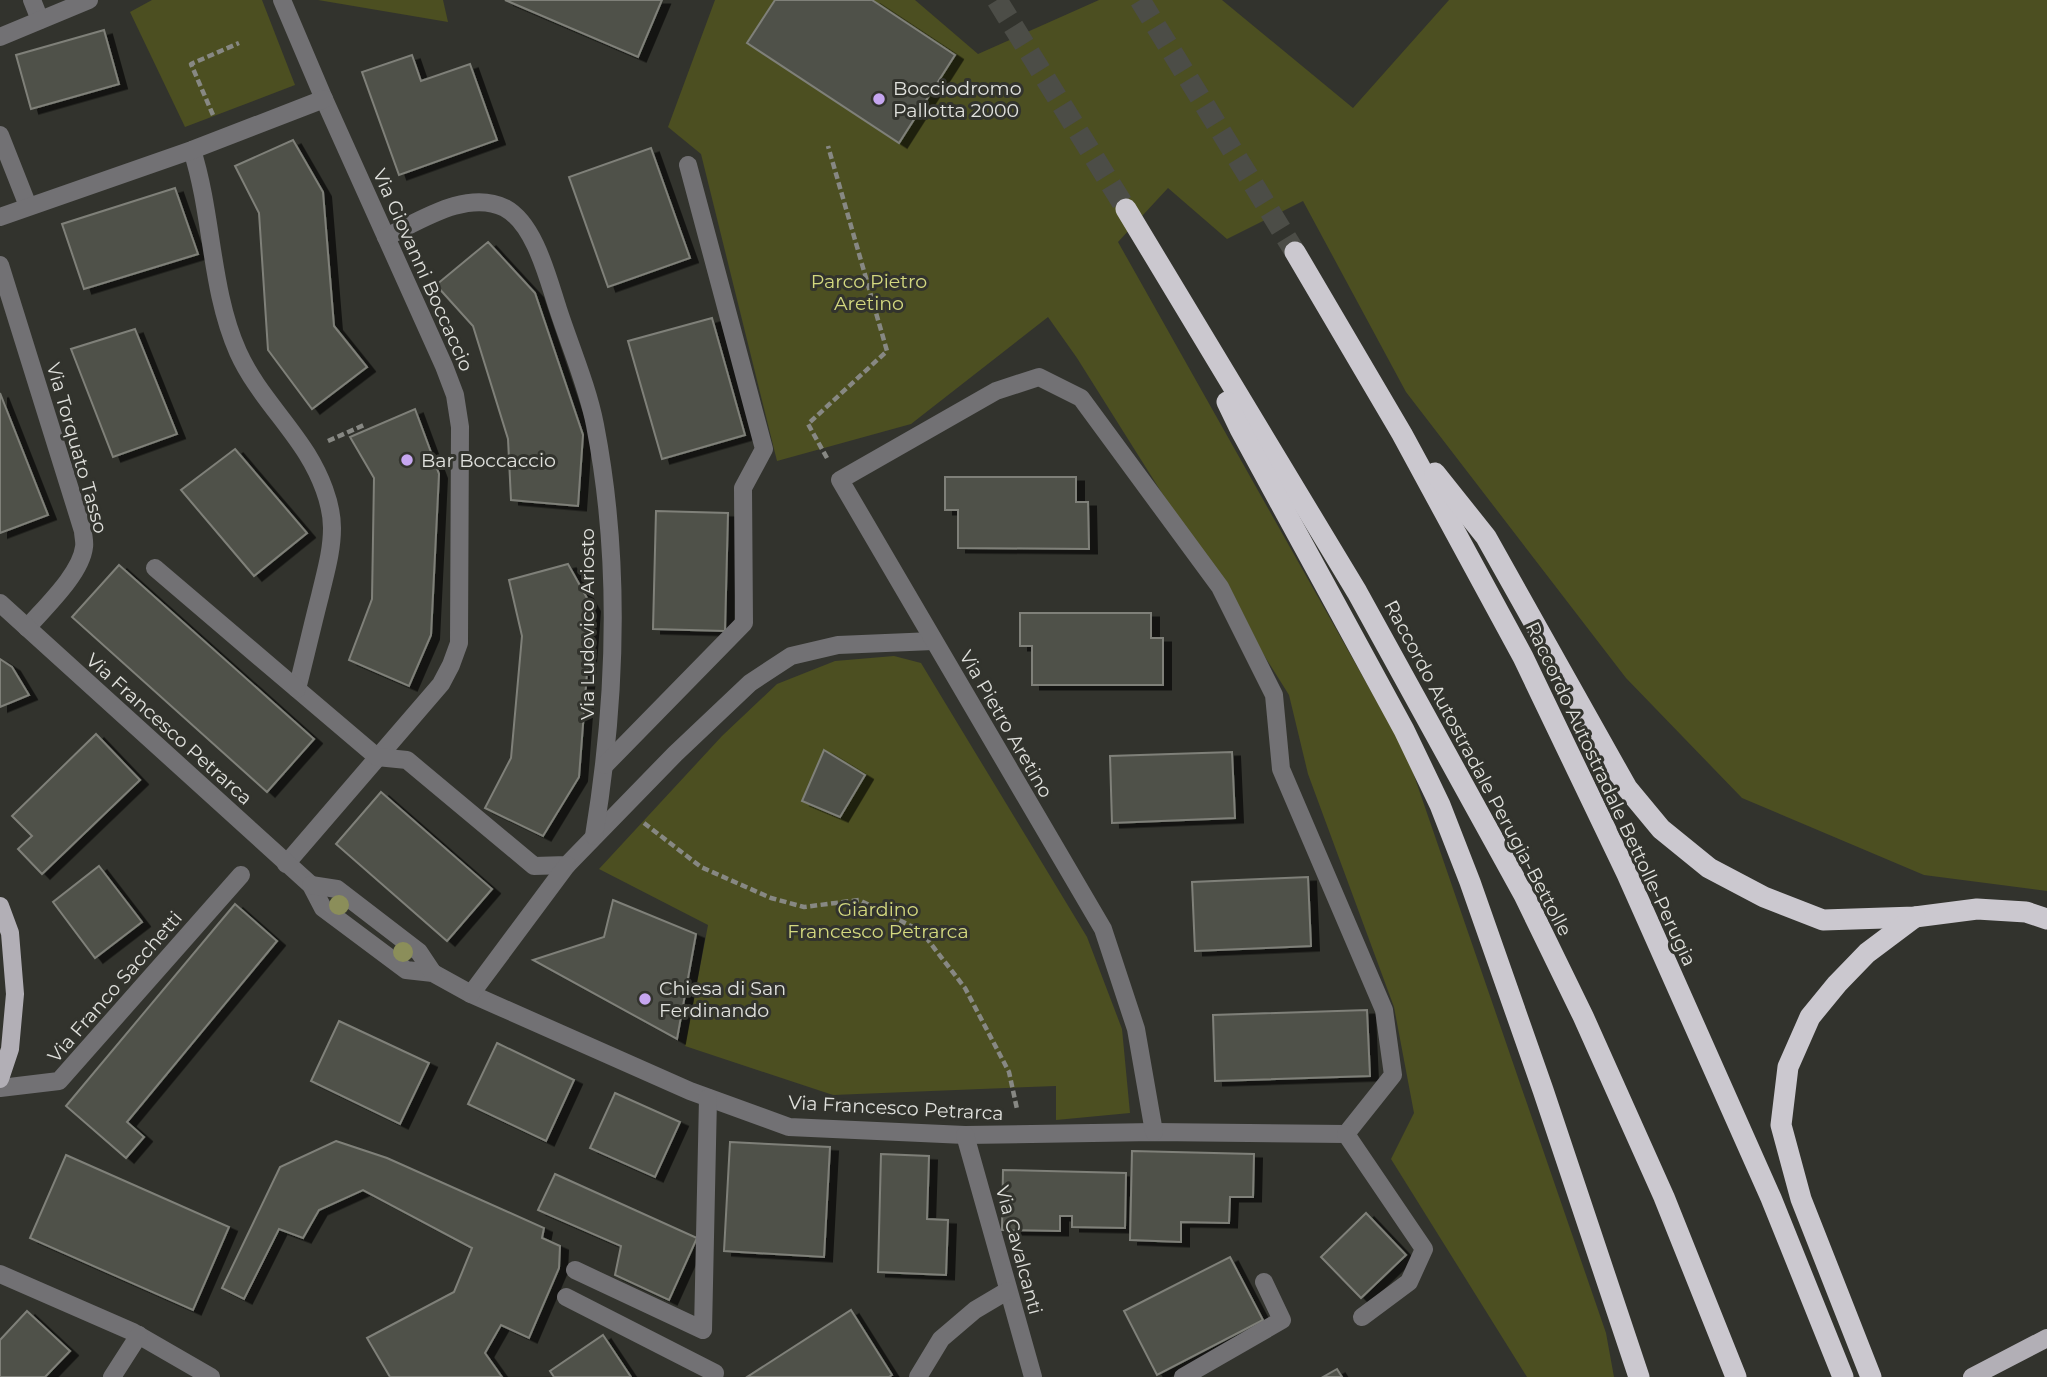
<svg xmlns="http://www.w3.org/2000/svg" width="2047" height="1377" viewBox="0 0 2047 1377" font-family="Montserrat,sans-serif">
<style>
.green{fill:#4c4f21}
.building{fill:#50514a;stroke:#7f8079;stroke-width:2;filter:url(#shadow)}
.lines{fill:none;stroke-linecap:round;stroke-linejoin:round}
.highway-tunnel{stroke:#4c4d47;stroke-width:21;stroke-dasharray:21 10;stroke-linecap:butt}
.path{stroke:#878883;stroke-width:4.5;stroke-dasharray:7 3.5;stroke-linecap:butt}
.minor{stroke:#727174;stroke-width:18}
.major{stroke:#b2afb6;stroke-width:18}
.highway{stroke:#cbc8cf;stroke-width:21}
.tree{fill:#8b8e5a}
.poi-dot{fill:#c6a6f0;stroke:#32332d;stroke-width:2.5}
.labels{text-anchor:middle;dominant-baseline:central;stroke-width:6;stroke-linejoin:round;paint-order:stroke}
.poi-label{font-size:19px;fill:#e0e1dd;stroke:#32332d;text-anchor:start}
.street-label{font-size:19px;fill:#e0e1dd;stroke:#32332d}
.park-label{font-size:19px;fill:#d3d87f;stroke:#32332d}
</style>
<defs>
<filter id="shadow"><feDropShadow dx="8" dy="4.5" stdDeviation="0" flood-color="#0009"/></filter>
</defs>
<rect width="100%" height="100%" fill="#32332d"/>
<g class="green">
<polygon points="152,0 262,0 295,85 185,127 130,12"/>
<polygon points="318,0 443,0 448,22"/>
<polygon points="715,0 915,0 978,54 1099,0 1222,0 1353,108 1449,0 2047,0 2047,891 1924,875 1742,798 1626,678 1406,392 1303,201 1227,239 1168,188 1118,242 1407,755 1606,1333 1614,1377 1527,1377 1391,1159 1414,1113 1394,1007 1308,774 1289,695 1077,358 1048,317 911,424 777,461 701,154 668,127"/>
<polygon points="894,656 921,663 1087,937 1122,1029 1130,1113 1056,1120 1056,1086 833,1095 685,1046 708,925 599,869 722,736 777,684 835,661"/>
</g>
<g class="building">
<polygon points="505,0 662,0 638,57"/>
<polygon points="775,0 872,0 955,55 899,143 747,43"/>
<polygon points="104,30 119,84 31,109 16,55"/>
<polygon points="412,55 421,81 470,64 497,140 399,175 362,72"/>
<polygon points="293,140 323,192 334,326 367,367 312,409 268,350 259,213 235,166"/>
<polygon points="651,148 690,258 608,287 569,177"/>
<polygon points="175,188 198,254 84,289 62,224"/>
<polygon points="488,242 535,293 583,435 578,506 511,500 508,439 473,326 436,285"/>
<polygon points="712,318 745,435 662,459 628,341"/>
<polygon points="135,329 177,434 113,457 71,349"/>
<polygon points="0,393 48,515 0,533"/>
<polygon points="415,409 439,474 431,635 409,686 349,660 372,599 374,478 350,437"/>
<polygon points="235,449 307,533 254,576 181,490"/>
<polygon points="945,477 1076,477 1076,502 1088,502 1089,549 958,548 958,510 945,510"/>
<polygon points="656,511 728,513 725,631 653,629"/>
<polygon points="568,564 592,607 579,777 543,836 485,808 511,758 522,636 509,580"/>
<polygon points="119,565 314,739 267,792 72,617"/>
<polygon points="1020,613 1151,613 1151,638 1163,638 1163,685 1032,685 1032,646 1020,646"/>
<polygon points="0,659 12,667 29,695 0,707"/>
<polygon points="96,734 140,780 42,874 18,849 32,836 12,816"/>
<polygon points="824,750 865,775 840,817 802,801"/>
<polygon points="1232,752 1235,818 1112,823 1110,756"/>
<polygon points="381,792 492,889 447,941 336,844"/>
<polygon points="99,866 142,922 95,958 53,902"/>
<polygon points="1308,877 1311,946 1195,951 1192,882"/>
<polygon points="613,900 696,934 677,1039 533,960 604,937"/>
<polygon points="235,904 277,941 127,1122 144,1137 126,1158 66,1106"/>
<polygon points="1367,1010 1370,1076 1215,1081 1213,1015"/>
<polygon points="339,1021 429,1063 400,1124 311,1081"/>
<polygon points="497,1043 574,1080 546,1141 468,1104"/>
<polygon points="615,1093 680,1122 655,1177 590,1148"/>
<polygon points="336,1141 387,1158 544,1228 542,1238 560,1246 559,1268 529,1338 501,1325 485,1353 502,1377 390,1377 367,1338 454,1292 472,1248 363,1190 319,1210 303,1238 279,1229 244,1299 222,1288 280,1167"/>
<polygon points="730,1142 830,1147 824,1257 724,1251"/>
<polygon points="1132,1151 1254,1154 1253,1197 1230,1197 1229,1223 1181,1222 1181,1242 1130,1240"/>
<polygon points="881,1154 929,1156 927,1219 948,1220 946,1275 878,1272"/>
<polygon points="66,1155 229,1227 193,1310 30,1238"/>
<polygon points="1003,1170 1126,1173 1125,1228 1072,1227 1072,1216 1060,1216 1060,1231 1002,1230"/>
<polygon points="555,1174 697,1238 669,1300 615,1275 621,1246 538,1210"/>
<polygon points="1366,1213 1406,1255 1361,1298 1321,1257"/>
<polygon points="1230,1257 1263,1320 1157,1375 1124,1311"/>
<polygon points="851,1310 892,1375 889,1377 747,1377"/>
<polygon points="27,1311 70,1351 45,1377 0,1377 0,1340"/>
<polygon points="603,1335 631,1377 554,1377 550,1371"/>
<polygon points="1337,1369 1342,1377 1323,1377"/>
</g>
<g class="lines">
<g class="highway-tunnel">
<polyline points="997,0 1126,209"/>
<polyline points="1140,0 1295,252"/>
</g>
<g class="path">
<polyline points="213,115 191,64 239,43"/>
<polyline points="328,441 364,425"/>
<polyline points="827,458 808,424 887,351 828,146"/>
<polyline points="644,823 701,867 771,898 804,907 859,900 921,931 965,988 1009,1072 1017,1109"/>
</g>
<g class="minor">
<polyline points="32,0 40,20"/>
<polyline points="282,0 324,99 444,366 455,395 460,427 459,643 451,665 441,684 286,864"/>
<polyline points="0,37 89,0"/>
<polyline points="0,135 28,206"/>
<path d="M192 150C213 216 210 289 238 352 255 390 285 419 307 454 320 475 332 503 332 528 332 552 325 574 320 596 312 627 305 658 297 689L377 757 407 760 534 866 567 865 675 754 750 683 791 656 838 645 933 641"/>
<polyline points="0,217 192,150 324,99"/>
<path d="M386 237C420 221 467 189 505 208 535 224 548 279 558 309 570 346 588 388 595 425 621 559 616 702 594 836"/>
<path d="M0 265 83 531C83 536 85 542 84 547 81 574 44 608 27 628"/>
<polyline points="155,568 297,689"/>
<polyline points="0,603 311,885 323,908 406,970 433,973 471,994 690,1091 789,1127 965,1135 1154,1132 1346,1134"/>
<polyline points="605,765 744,623 743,488 764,449 688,165"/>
<polyline points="311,885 337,889 419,952 433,973"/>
<polyline points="471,994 567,865"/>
<polyline points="0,1088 59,1081 241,875"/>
<polyline points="1154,1132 1136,1029 1103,929 840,480 996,391 1039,377 1081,398 1220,587 1274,695 1281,769 1384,1010 1393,1075 1346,1134"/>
<polyline points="1346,1134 1424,1249 1409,1282 1362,1317"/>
<polyline points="965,1135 1033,1377"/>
<polyline points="575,1270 703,1330 708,1098"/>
<polyline points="0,1274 133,1332 211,1377"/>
<polyline points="566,1297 715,1373 714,1377"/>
<polyline points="112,1377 139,1335"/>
<polyline points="918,1377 941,1339 975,1310 1007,1291"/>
<polyline points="1183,1377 1282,1320 1264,1282"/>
</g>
<g class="major">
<polyline points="0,906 10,933 15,994 10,1049 0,1079"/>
<polyline points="1972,1377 2047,1338"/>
</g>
<g class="highway">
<polyline points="1126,209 1357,592 1524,895 1583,1016 1664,1197 1736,1377"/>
<polyline points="1295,252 1402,434 1523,657 1627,874 1771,1198 1843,1377"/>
<polyline points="1227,402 1240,429 1404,730 1440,805 1470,882 1543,1090 1639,1377"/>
<polyline points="1435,473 1486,537 1627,788 1661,829 1709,868 1764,897 1823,920 1915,917 1977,909 2026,912 2047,919"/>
<polyline points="1871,1377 1801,1199 1781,1125 1788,1067 1810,1017 1837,984 1867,953 1915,917"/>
</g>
</g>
<g class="tree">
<circle cx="339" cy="905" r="10"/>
<circle cx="403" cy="952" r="10"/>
</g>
<g class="poi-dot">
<circle cx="879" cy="99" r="7"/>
<circle cx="407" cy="460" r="7"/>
<circle cx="645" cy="999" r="7"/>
</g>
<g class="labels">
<g class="poi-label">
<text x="893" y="88">Bocciodromo<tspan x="893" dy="22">Pallotta 2000</tspan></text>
<text x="421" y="460">Bar Boccaccio</text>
<text x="659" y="988">Chiesa di San<tspan x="659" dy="22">Ferdinando</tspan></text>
</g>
<g class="street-label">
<text transform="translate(423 270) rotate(66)">Via Giovanni Boccaccio</text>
<text transform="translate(77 448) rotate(74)">Via Torquato Tasso</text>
<text transform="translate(587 624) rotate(-90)">Via Ludovico Ariosto</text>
<text transform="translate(1006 724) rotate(60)">Via Pietro Aretino</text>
<text transform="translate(169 729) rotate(42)">Via Francesco Petrarca</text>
<text transform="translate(1478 768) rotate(62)">Raccordo Autostradale Perugia-Bettolle</text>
<text transform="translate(1611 794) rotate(65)">Raccordo Autostradale Bettolle-Perugia</text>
<text transform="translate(115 987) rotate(-49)">Via Franco Sacchetti</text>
<text transform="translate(896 1108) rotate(3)">Via Francesco Petrarca</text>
<text transform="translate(1019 1250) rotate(75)">Via Cavalcanti</text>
</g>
<g class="park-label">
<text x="869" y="281">Parco Pietro<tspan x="869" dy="22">Aretino</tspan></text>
<text x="878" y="909">Giardino<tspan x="878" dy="22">Francesco Petrarca</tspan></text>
</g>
</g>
</svg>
